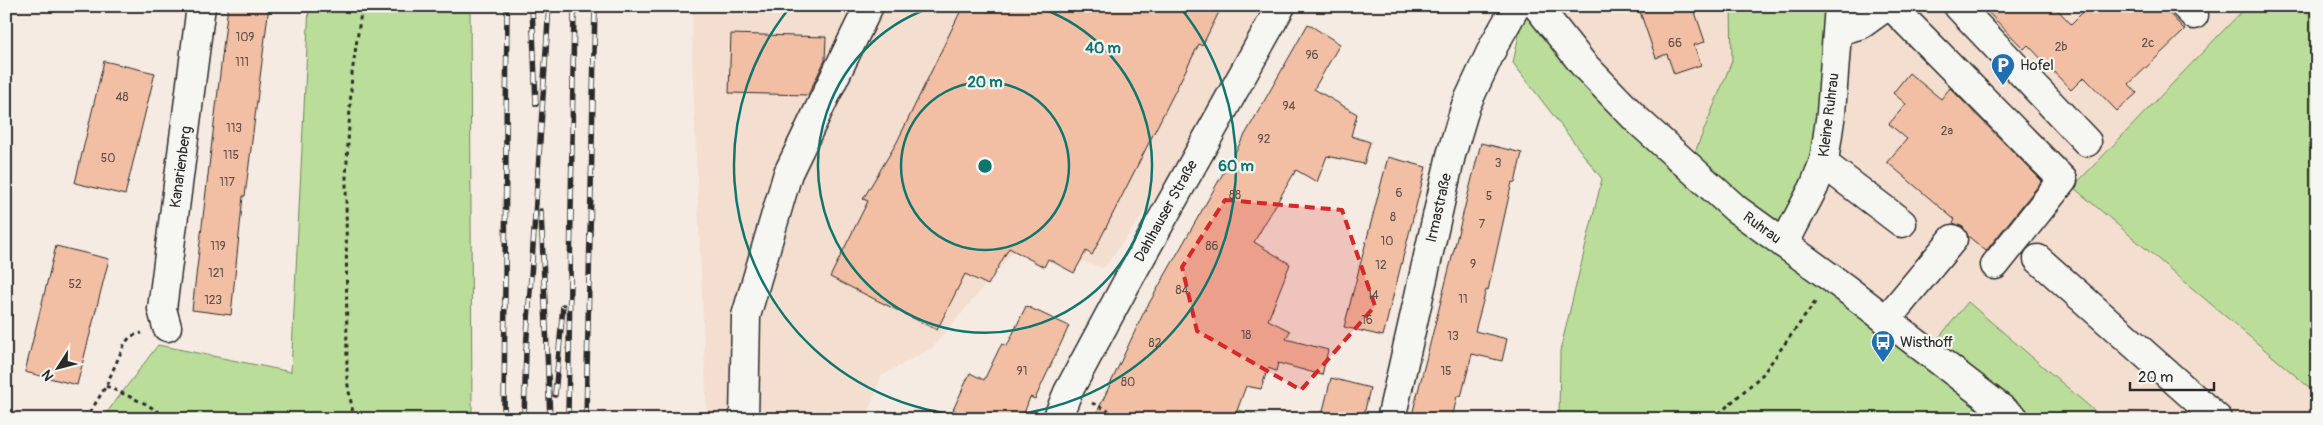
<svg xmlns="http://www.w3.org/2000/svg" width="2323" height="425" viewBox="0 0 2323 425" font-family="Pangolin,sans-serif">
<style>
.built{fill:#f4decf}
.green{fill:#bade99;stroke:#728462}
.building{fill:#f2bfa4;stroke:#2b2b2b}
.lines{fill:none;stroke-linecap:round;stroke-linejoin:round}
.minor-casing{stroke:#2b2b2b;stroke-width:31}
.path{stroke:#2b2b2b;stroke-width:3;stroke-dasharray:4 4;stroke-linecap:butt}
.minor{stroke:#f6f6f2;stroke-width:28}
.rail-casing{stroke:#2b2b2b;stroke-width:5.5}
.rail{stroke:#f6f6f2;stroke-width:4;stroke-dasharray:11;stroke-linecap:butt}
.marked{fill:#d62828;fill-opacity:0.2;stroke:#d62828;stroke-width:4;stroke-dasharray:10 6;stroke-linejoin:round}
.ring{fill:none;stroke:#0f766e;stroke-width:2.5}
.labels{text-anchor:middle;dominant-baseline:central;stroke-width:4.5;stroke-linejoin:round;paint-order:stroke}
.number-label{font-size:12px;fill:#5d5049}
.poi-label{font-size:15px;fill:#2b2b2b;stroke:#f6f6f2;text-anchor:start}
.street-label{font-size:15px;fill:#2b2b2b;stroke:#f6f6f2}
.centre{fill:#0f766e;stroke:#f6f6f2;stroke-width:2.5}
.ring-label{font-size:15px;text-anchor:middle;font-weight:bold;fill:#0f766e;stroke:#f6f6f2;stroke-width:4.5;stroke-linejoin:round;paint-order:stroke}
</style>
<rect width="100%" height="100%" fill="#f5ebe2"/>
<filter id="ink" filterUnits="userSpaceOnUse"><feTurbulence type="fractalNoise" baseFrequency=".02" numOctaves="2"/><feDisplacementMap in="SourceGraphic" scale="10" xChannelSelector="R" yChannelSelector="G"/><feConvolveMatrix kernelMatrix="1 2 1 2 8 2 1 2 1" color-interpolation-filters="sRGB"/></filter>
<g filter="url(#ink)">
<g class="built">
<polygon points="693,6 1296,6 1104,268 1021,243 932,348 881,376 866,419 707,419 692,55"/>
<polygon points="1542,6 1731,6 1732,61 1691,162"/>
<polygon points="1841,6 2247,6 2073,187 2317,394 2317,419 2104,419 1968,302 1933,345 1789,242"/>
</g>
<g class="green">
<polygon points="309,6 470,6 472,419 102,419 158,345 291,372"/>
<polygon points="1525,6 1578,64 2003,419 1559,419 1560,351 1602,179 1513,63"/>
<polygon points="1731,6 1837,6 1828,111 1783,238 1691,162 1732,61"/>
<polygon points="2247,6 2317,6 2317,394 2073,187"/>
<polygon points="1968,302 2104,419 2025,419 1933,345"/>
<polygon points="1239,410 1271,419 1236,419"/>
</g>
<g class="building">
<polygon points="228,6 269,6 245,196 243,196 231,315 192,310"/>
<polygon points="963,6 1222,6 1202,46 1199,44 1092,255 1086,251 1074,273 1048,259 1044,267 1009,248 988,285 965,274 937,330 830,277 868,201 863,199 897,142"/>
<polygon points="1638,6 1693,6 1705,42 1694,45 1701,65 1674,74 1667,54 1656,58"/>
<polygon points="1982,6 2054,6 2071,24 2089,6 2162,6 2185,30 2129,84 2137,93 2117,111 2084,77 2071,90 2028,45 2024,49"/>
<polygon points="1308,24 1340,44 1314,89 1357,114 1351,136 1370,142 1364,164 1327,156 1317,182 1296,170 1254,242 1290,264 1268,320 1290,331 1286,339 1328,350 1322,375 1278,363 1276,371 1268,368 1261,389 1246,386 1234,419 1094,419 1143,314"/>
<polygon points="731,34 826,37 825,60 808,95 729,93"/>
<polygon points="104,61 155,73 125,195 75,183"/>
<polygon points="1909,73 1941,99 1950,88 2042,181 1986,251 1968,236 1963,227 1953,223 1955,220 1887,162 1907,139 1889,124 1906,104 1893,93"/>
<polygon points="1481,143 1522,153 1515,183 1512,182 1488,290 1486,290 1475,331 1507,339 1502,361 1472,354 1461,397 1457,396 1452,419 1411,419"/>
<polygon points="1388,157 1426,167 1383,336 1344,327"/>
<polygon points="56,246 109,259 77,385 25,372"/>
<polygon points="1026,306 1069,326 1035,399 1030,397 1022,419 977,419 953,410 970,373 984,380 999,349 1002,344 1007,346"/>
<polygon points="1331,378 1370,388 1363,419 1321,419"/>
</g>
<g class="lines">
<g class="minor-casing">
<g id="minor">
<polyline points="1537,6 1583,64 1636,119 1736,209 1845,288 2015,419"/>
<polyline points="1891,6 2063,180 1995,265"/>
<polyline points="1958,6 2087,142"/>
<polyline points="2185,6 2194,15"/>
<polyline points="1838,31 1862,24 1887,6"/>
<polyline points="1823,163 1902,223"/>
<polyline points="1784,244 1814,187 1824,161 1831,113 1839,6"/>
<polyline points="2038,259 2218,419"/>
<polyline points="1886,320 1953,239"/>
<polyline points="167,327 162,309 201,6"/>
<polyline points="744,419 746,316 788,173 869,6"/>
<polyline points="1057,419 1068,392 1126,284 1281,6"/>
<polyline points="1391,419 1451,155 1466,105 1494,45 1516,6"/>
</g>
</g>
<g class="path">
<polyline points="106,386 146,404 170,419"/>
<polyline points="1092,403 1125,419"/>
<polyline points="86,419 106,386 125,343 131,336 142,333"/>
<polyline points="354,419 347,380 346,178 352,73 362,6"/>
<polyline points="1713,419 1762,375 1816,301"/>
</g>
<use href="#minor" class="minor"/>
<g class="rail-casing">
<g id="rail">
<polyline points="532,6 536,104"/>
<polyline points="541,211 550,419"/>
<polyline points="555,395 563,306"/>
<polyline points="504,419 507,6"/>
<polyline points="524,419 526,351 549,6"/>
<polyline points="568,419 574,6"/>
<polyline points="586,419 595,6"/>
</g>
</g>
<use href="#rail" class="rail"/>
</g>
</g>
<path class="marked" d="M1225 200 1342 210 1375 306 1301 390 1197 331 1182 267Z"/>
<g class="ring">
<circle cx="985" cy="166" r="84"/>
<path d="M1034 6A167 167 0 1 1 936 6"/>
<path d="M1179 6A251 251 0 1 1 791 6"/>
</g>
<defs>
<g id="parking-pin" transform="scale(1.25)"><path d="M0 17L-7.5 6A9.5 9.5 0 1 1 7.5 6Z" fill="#1f6fb2" stroke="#f6f6f2"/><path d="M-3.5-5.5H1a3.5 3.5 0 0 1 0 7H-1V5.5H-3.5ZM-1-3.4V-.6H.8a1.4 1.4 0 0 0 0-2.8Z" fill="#fff"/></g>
<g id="bus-pin" transform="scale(1.25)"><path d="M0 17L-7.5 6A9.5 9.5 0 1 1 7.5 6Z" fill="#1f6fb2" stroke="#f6f6f2"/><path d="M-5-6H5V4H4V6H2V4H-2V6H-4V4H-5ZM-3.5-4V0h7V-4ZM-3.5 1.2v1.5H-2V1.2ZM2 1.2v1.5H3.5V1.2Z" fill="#fff"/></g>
</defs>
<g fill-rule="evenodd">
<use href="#parking-pin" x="2003" y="65"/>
<use href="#bus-pin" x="1883" y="342"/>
</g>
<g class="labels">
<g class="number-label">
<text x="245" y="37">109</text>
<text x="1675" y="43">66</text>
<text x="2148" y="43">2c</text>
<text x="2061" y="47">2b</text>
<text x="1312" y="55">96</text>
<text x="242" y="62">111</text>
<text x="122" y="97">48</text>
<text x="1289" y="106">94</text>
<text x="234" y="128">113</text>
<text x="1947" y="131">2a</text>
<text x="1264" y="139">92</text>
<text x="231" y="155">115</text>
<text x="108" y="158">50</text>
<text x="1498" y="163">3</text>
<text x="227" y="182">117</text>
<text x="1399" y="193">6</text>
<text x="1235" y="195">88</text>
<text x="1489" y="196">5</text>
<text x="1393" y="217">8</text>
<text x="1482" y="224">7</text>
<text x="1387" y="241">10</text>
<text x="218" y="246">119</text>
<text x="1212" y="246">86</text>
<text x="1473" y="264">9</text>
<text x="1381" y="265">12</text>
<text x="216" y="273">121</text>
<text x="75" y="284">52</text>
<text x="1182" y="290">84</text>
<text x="1373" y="295">14</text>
<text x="1463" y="299">11</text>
<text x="213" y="300">123</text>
<text x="1367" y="320">16</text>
<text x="1246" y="335">18</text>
<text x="1453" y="336">13</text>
<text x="1155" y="343">82</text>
<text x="1022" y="371">91</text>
<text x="1446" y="371">15</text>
<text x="1128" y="382">80</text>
</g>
<g class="poi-label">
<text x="2020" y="65">Hofel</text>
<text x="1900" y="342">Wisthoff</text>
</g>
<g class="street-label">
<text transform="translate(1829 115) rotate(-83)">Kleine Ruhrau</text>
<text transform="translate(181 167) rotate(-82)">Kanarienberg</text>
<text transform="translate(1439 208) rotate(-77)">Irmastraße</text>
<text transform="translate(1166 211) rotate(-61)">Dahlhauser Straße</text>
<text transform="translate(1762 228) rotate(36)">Ruhrau</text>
</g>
</g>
<circle cx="985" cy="166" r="8" class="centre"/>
<g class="ring-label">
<text x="1103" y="53">40 m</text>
<text x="985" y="87">20 m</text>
<text x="1236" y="171">60 m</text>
</g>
<rect width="2323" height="425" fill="none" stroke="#f6f6f2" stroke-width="25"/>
<rect x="12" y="12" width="2298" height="400" fill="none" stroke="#2b2b2b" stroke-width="2" filter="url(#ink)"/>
<g transform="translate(58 368) rotate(234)" stroke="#f6f6f2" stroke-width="4" paint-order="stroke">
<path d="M0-4L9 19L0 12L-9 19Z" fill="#2b2b2b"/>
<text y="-8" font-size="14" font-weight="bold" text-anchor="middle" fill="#2b2b2b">N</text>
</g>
<path d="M2130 382v8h84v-8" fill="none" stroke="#2b2b2b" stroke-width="2.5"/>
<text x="2138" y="382" font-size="15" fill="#2b2b2b" stroke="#f6f6f2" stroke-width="4" paint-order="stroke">20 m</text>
</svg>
